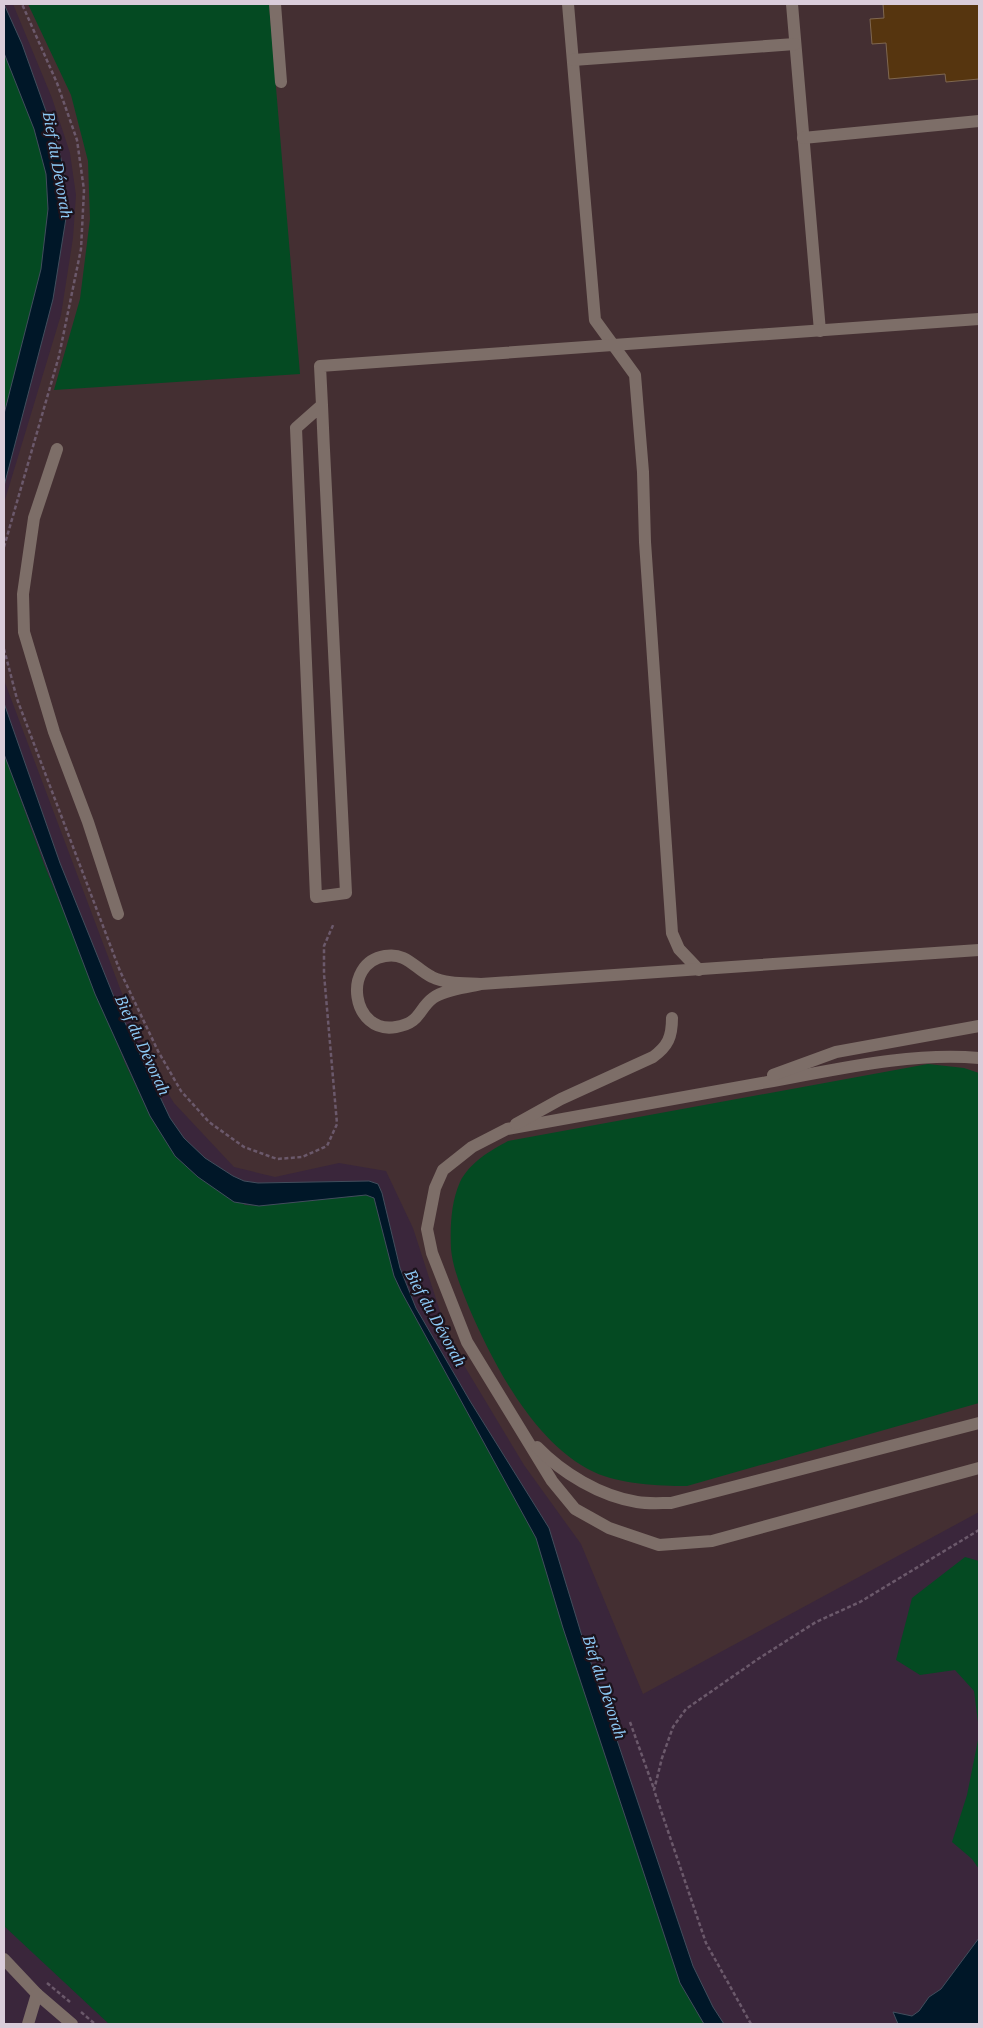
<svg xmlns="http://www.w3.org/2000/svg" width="983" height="2028" viewBox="0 0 983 2028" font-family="'PT Serif',serif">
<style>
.industrial{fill:#442f32}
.green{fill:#044a22}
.water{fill:#001728;stroke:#414e5d}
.building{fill:#56350f;stroke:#7f6750}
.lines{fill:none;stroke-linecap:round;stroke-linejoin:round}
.path{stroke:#6b596b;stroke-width:2.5;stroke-dasharray:4 2.5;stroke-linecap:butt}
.minor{stroke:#7d6e68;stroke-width:12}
.labels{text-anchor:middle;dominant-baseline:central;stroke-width:4.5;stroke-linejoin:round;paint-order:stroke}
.water-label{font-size:16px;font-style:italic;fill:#8dc9f5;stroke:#1c131c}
</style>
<rect width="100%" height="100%" fill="#3a263b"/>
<polygon class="industrial" points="13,4 979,4 979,1512 643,1694 581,1544 524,1465 450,1342 413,1228 386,1171 339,1163 275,1177 234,1167 174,1103 158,1077 121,991 4,680 4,503 61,315 73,238 76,195 70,153 52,98"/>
<g class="green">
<polygon points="28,4 269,4 300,374 54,390 80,299 90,219 88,161 71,95"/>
<path d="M4 53C19 92 39 133 46 175 57 247 22 344 4 414Z"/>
<polygon points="4,754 44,864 125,1063 150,1116 175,1156 198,1177 245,1205 259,1206 366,1195 374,1198 394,1276 401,1291 536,1538 563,1628 680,1983 704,2024 109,2024 4,1926"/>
<path d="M928 1064 964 1068 979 1073V1403L687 1486C659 1486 619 1484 594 1472 535 1444 495 1367 470 1310 462 1290 453 1270 451 1249 450 1227 451 1202 460 1182 470 1162 490 1151 508 1141Z"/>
<polygon points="965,1557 979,1561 979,1730 974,1691 955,1670 920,1675 896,1660 912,1598"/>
<polygon points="979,1735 979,1869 972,1859 952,1842 967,1795"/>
</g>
<g class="water">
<polygon points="4,4 22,44 57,142 64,171 66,218 53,299 4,486 4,414 41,269 48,209 46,174 34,129 4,53"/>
<polygon points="4,703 60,863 120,1012 170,1118 184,1138 205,1158 233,1176 244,1181 258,1183 369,1181 378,1184 382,1193 400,1268 416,1308 470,1401 549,1528 581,1633 693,1966 713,2007 724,2024 704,2024 680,1983 563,1628 536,1538 401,1291 394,1276 374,1198 366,1195 259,1206 234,1202 198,1177 175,1156 150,1116 95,994 4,754"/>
<polygon points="979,1938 979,2024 898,2024 893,2012 912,2016 919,2011 929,1997 941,1989"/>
</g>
<polygon class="building" points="883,4 979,4 979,79 946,82 945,74 889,79 886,43 872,44 870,19 884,18"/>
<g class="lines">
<g class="path">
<polyline points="4,547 59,356 81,249 84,190 77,140 57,83 22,4"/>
<polyline points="4,649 17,699 120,971 158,1051 181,1091 209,1122 244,1147 277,1159 302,1157 327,1146 337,1124 324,974 324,946 334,923"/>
<polyline points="630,1722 654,1789"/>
<polyline points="47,1983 70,2002"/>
<polyline points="81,2012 95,2024"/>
<polyline points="751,2024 706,1943 654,1790 662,1758 673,1727 686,1709 758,1659 816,1622 860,1602 979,1530"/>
</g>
<g class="minor">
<polyline points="275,4 281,82"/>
<polyline points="568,4 595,320 635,375 643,472 645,542 672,933 679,949 699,970"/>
<polyline points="792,4 820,331"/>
<polyline points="573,60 795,44"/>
<polyline points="803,138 979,121"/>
<path d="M322 405 296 428 316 897 346 893C338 731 329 568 322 405L320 366 979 319"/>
<polyline points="57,449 34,518 23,594 24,632 54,732 88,822 118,914"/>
<path d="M481 984C466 988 445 989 433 998 418 1009 421 1023 396 1027 352 1035 341 963 385 956 407 952 415 969 432 977 446 984 465 983 481 984L979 950"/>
<path d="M979 1058C912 1052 839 1069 773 1081 684 1097 596 1113 507 1129L472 1147 443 1170 435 1188 427 1229 432 1253 467 1342 552 1481 575 1509 609 1528 659 1545 712 1541 979 1468"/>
<polyline points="773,1075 836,1052 979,1026"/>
<path d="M516 1124 561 1099 653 1057C668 1046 672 1037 672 1018"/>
<path d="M537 1447C562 1473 600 1496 637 1502 648 1504 660 1503 671 1503L979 1423"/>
<polyline points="4,1959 37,1994 72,2024"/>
<polyline points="28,2024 37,1994"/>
</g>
</g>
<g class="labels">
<g class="water-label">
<text transform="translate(58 165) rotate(80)">Bief du Dévorah</text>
<text transform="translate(143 1045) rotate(65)">Bief du Dévorah</text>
<text transform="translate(436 1318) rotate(61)">Bief du Dévorah</text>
<text transform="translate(605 1687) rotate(72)">Bief du Dévorah</text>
</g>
</g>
<rect width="983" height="2028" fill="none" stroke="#dacdda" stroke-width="10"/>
</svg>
